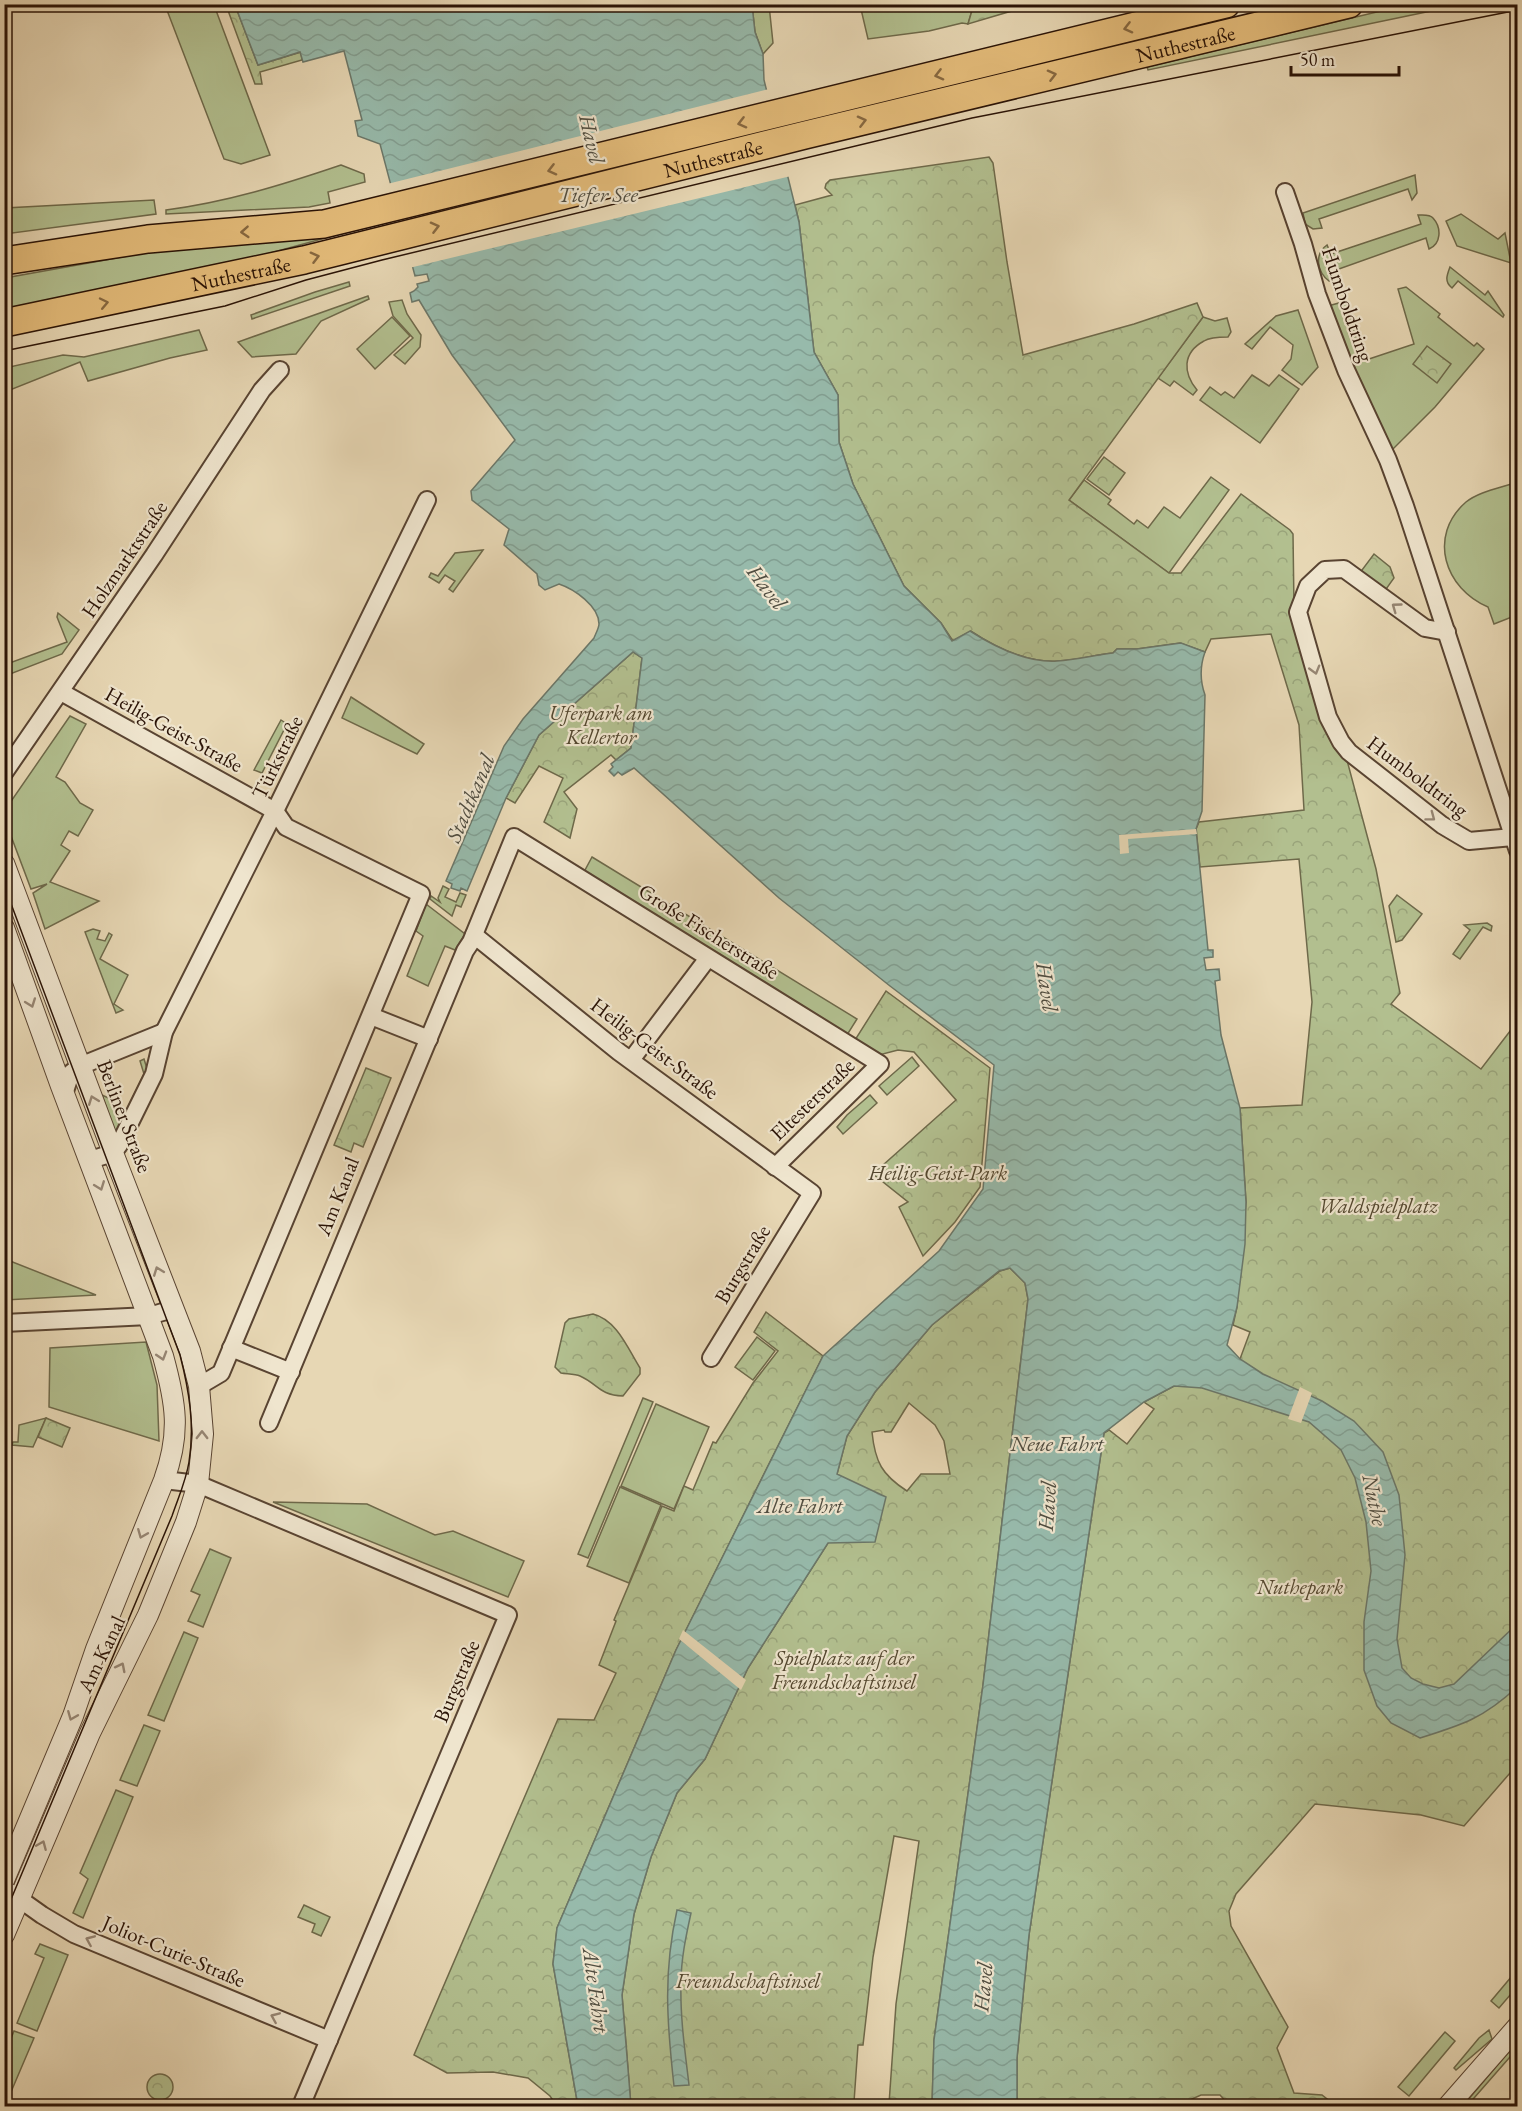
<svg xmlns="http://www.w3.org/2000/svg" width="1522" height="2111" viewBox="0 0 1522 2111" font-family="'EB Garamond',serif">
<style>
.green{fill:#b2bf8f;stroke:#6e694a;stroke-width:1.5}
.forest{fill:url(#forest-crowns);stroke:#6e694a;stroke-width:1.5;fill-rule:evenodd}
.water{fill:url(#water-waves);stroke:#6b7769;stroke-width:1.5}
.pier{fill:#e7d7b4}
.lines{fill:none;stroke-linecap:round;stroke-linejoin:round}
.minor-casing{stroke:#594432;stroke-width:20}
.tertiary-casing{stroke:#594432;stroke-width:22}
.trunk-casing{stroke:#2a1306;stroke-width:30}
.minor{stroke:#efe5ce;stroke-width:16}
.tertiary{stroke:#efe5ce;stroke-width:20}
.trunk{stroke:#e4bc7a;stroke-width:27}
.tram{stroke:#2a1306;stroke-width:1.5}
.oneway{stroke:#876840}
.oneway2{stroke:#968674}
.labels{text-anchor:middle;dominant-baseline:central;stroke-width:4.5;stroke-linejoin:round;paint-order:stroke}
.street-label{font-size:21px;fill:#2a1306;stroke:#efe5ce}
.park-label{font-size:21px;font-style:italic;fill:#53472f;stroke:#efe5ce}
.water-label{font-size:22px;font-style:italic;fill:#504d40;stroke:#efe5ce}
</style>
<defs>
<pattern id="forest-crowns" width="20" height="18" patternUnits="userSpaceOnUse" patternTransform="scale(1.5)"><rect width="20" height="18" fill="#b2bf8f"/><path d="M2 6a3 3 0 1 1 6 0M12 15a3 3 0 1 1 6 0" fill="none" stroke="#99a37a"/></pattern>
<pattern id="water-waves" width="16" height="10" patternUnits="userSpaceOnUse" patternTransform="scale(1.5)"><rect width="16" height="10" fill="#97baab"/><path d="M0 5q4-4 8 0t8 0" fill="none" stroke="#829f92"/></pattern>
</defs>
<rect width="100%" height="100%" fill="#e7d7b4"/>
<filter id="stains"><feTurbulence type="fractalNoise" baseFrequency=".00333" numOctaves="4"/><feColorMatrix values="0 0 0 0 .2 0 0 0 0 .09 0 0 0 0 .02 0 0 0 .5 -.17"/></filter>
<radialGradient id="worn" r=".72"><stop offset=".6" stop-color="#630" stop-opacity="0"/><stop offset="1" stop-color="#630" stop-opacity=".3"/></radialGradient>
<g class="green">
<polygon points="165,5 214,5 270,155 241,164 224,159"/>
<polygon points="752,5 769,5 773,43 763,54 755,32"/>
<polygon points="860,5 979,5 973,7 968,24 962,23 929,31 868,39"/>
<polygon points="1406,5 1460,5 1148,70 1147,67"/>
<path d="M341 165 364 174 365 182 328 192 330 203 309 207 166 214V210C227 202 282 185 341 165Z"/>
<polygon points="1415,175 1417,193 1412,200 1408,189 1319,219 1322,228 1313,229 1305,224 1303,213"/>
<polygon points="154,200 156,214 5,234 5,208"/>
<polygon points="1461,214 1498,239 1505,233 1511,263 1457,246 1446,221"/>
<path d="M1418 215C1423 215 1430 214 1433 218 1442 228 1441 244 1429 249L1426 238 1336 270 1338 280 1329 281C1317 272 1314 254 1327 245L1331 254 1421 224Z"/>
<polygon points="373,225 252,258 90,295 5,309 5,278 150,252"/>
<path d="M1450 267 1485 295 1488 291 1504 315 1503 317 1458 281 1452 288C1444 282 1447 275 1450 267Z"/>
<polygon points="349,282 350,286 252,319 251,315 315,292"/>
<polygon points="1406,287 1440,314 1438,317 1474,346 1477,343 1484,349 1435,407 1389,453 1328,306 1346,301 1363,361 1414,344 1398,289"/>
<polygon points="368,296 369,299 321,321 296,354 252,357 238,342"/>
<polygon points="402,300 407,314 421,335 420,347 405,364 394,355 413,338 393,316 389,302"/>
<polygon points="1298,310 1318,367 1302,385 1282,370 1291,359 1293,345 1270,327 1252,349 1245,344 1276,316"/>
<polygon points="392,317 410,336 375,369 357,349"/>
<path d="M1203 317 1215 321 1227 318 1231 332 1228 337C1220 337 1210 337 1204 341 1182 353 1183 373 1197 390L1193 395 1174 381 1170 386 1158 378Z"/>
<polygon points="199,330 207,350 170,358 88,381 80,362 5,392 5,368 63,355 84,357"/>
<polygon points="1252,375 1269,386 1279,375 1299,389 1260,443 1200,400 1210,387 1221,395 1225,392 1234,398"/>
<polygon points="1211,477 1229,490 1169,573 1069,500 1084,480 1111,500 1108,504 1134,524 1137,520 1148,528 1164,507 1180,518"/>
<path d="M1517 482V615L1494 624 1488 607C1445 589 1427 536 1466 502 1480 491 1501 488 1517 482Z"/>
<polygon points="483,550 453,592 449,589 455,581 445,575 439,583 429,577 431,573 438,576 455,553"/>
<polygon points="58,613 79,630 62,654 5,676 5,663 7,664 67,642 57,617"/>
<polygon points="351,697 424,744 417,754 342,718"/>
<polygon points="70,716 86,724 56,777 65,782 80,803 93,810 78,836 69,831 61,845 70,851 50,882 99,901 45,929 33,893 47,884 31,889 5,820 5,810"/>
<polygon points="281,720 287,724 262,773 254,770"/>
<polygon points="592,857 857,1019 847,1035 584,872"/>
<polygon points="443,886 449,889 445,897 456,902 460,893 466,895 461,907 456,905 452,916 430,899 431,896 440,902 438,898"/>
<polygon points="426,904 465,934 455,950 445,946 428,986 407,976 423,936 416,931"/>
<polygon points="1487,923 1492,926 1491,931 1483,927 1460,959 1453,954 1470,930 1464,925"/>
<polygon points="93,929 100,931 97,939 105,941 109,933 112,935 100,959 128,975 114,1004 123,1010 116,1013 85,932"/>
<polygon points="912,1057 919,1066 887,1095 879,1086"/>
<polygon points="144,1059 148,1072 116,1135 102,1095 115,1101 125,1113 144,1074 140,1061"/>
<polygon points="870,1095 877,1103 843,1134 837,1127 847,1115"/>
<polygon points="5,1259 96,1295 5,1300"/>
<polygon points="146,1342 157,1385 159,1441 49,1407 50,1348"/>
<polygon points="643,1398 653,1402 588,1558 578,1554"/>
<polygon points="656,1404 709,1427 674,1509 621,1486"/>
<polygon points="46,1418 33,1447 12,1445 13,1442 18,1442 19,1425"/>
<polygon points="620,1487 661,1505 629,1583 587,1566"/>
<polygon points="273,1502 367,1504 435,1535 453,1531 524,1561 508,1597"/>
<polygon points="210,1549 231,1558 203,1627 188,1621 200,1595 191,1591"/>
<polygon points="184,1632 198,1638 164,1721 148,1715"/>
<polygon points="144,1725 160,1731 137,1786 120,1780"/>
<polygon points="116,1790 133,1797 83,1918 73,1913 88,1879 80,1873"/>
<polygon points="40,1944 68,1955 37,2031 17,2023 44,1958 35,1954"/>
<polygon points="1517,1970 1517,1987 1499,2008 1491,2001"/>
<polygon points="1489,2030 1492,2039 1456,2070 1454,2068 1479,2038"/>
<polygon points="14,2031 34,2038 5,2106 5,2053"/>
<polygon points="1445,2032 1455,2041 1409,2096 1398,2087"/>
<polygon points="1517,2042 1517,2049 1467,2106 1467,2101"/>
</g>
<g class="forest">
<polygon points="226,5 235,5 258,65 301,52 302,60 260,72 262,84 255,84"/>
<polygon points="979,5 979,4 1032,5 968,24 973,7"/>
<path d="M989 157 993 163 1007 262 1023 355 1134 324 1197 303 1203 317 1069 500 1169 573H1181L1241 494 1290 530 1293 534 1294 608 1344 749 1376 869 1400 993 1391 1004 1481 1069 1517 1022V1765L1464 1826 1421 1815 1315 1804 1236 1894 1229 1911 1231 1926 1288 2027 1277 2048 1294 2093 1322 2095 1336 2106H1230L1220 2095H1201L1176 2106H1017V2058L1029 1935 1104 1433 1109 1430 1127 1444 1154 1409 1144 1402 1174 1386 1240 1359 1250 1332 1233 1325 1237 1307 1246 1202 1240 1108 1302 1105 1312 1002 1299 859 1200 867 1196 829 1199 822 1304 810 1299 725 1271 634 1211 639 1205 652 1180 643 1137 649H1117L1113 653C1095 655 1076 660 1058 661 1027 663 995 647 971 631L953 641 941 623 904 586 853 484 839 442 838 395 814 352 799 222 795 205 832 195 825 188 826 184 830 180Z"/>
<polygon points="1427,346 1451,364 1437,383 1413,364"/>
<polygon points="1104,457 1125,473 1109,495 1087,479"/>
<polygon points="1374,554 1390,567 1394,578 1384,592 1359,574"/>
<polygon points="633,652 642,658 631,748 616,760 611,755 564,792 577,809 570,838 544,822 563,778 539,766 515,803 506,798 539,735"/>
<polygon points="1397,895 1422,914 1402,940 1396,942 1389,906"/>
<polygon points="886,991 990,1068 980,1187 955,1222 923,1256 899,1207 908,1202 873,1174 956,1100 914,1052 898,1050 879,1055 855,1040"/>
<polygon points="366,1068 391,1078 363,1147 354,1143 351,1152 334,1145"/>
<path d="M1010 1268 1025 1283 1028 1299 983 1685 934 2040 932 2106H631L622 1995 634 1914 651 1857 677 1793 705 1759 748 1668 828 1543 837 1474 847 1436 875 1392 932 1325 1000 1271ZM909 1403 935 1425 944 1441 950 1474H921L907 1491C882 1475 875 1462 872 1432L884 1430 885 1432H891ZM894 1836 919 1841 896 2004 889 2104 854 2102 858 2045H863L873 1957Z"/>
<polygon points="766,1312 823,1356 676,1650 557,1928 553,1964 578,2106 557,2106 550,2096 528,2078 493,2072 447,2073 414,2055 558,1719 594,1720 616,1673 599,1665 616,1621 614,1620 662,1506 674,1511 684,1486 693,1490 713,1442 716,1443 753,1383 778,1351 754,1332"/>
<path d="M593 1314C617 1320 628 1349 640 1368V1374L623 1396C599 1395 598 1384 580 1376 575 1374 567 1374 561 1373L555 1367 565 1323 569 1319Z"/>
<polygon points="757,1337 775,1351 753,1380 735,1367"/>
<polygon points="46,1418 70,1428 62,1447 38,1437"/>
<polygon points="304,1905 330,1917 321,1936 312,1932 315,1924 298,1917"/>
<circle cx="160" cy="2087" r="13"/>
</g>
<g class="water">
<path d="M235 5H752L755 32 763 54 764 80 799 222 814 352 838 395 839 442 853 484 904 586 941 623 952 641 970 631C995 647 1027 663 1057 661 1076 660 1095 655 1113 653L1117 649H1137L1181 643 1205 652C1200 666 1200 681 1205 695L1202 811 1196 829 1208 950H1213V957L1204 958 1206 970 1219 969 1220 980 1215 981 1221 1035 1240 1108 1246 1202 1245 1244 1237 1307 1227 1345 1240 1359 1263 1374 1322 1401 1354 1421 1383 1452 1399 1495 1405 1555 1397 1639 1402 1668 1411 1678 1423 1684 1439 1688 1454 1684 1517 1624V1687C1484 1718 1462 1725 1420 1738L1391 1723 1377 1706 1364 1670V1622L1371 1571 1366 1522 1355 1478 1341 1450 1309 1422 1202 1388 1174 1386 1144 1402 1104 1433 1029 1935 1017 2058V2106H932L934 2040 983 1685 1028 1299 1025 1283 1010 1268 999 1271 932 1325 875 1392 847 1436 837 1474 886 1497 875 1542 828 1543 748 1668 705 1759 677 1793 651 1857 634 1914 622 1995 631 2106H578L553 1964 557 1928 676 1650 823 1356 939 1251 983 1189 994 1065 890 986 779 898 634 768 622 775 618 772 614 776 609 771 613 767 611 764 631 748 642 658 633 652 539 735 506 798 467 891 461 888 460 891 451 888 452 884 446 881 504 746 523 719 594 638C595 635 599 628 599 624 599 606 574 589 559 584L545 590 539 585 537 574 504 545 509 529 472 500 471 491 515 440 452 355 419 300 412 302 410 293 414 291 418 287 417 284 429 281 427 274 415 276 380 144 358 136 355 121 362 120 344 51 303 62 300 52 258 65Z"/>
<path d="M677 1910 691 1913C686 1936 681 1959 681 1983 680 2017 685 2051 689 2085L674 2086C667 2023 663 1973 677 1910Z"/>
</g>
<g class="pier">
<polygon points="769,89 791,176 409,268 387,184"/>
<polygon points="1196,829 1197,834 1128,839 1129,853 1120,854 1119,835"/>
<polygon points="1300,1387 1312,1393 1301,1423 1288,1419"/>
<polygon points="683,1630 746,1680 741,1690 679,1639"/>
</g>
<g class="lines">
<g class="minor-casing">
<g id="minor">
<polyline points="1285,192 1303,244 1317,294 1346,370 1388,460 1405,506 1518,851"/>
<polyline points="1447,632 1425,628 1344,569 1325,570 1308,586 1298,612 1328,717 1341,742 1349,752 1442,825 1469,841 1513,837"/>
<polyline points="61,692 275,811 286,827 421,894 221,1373 199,1386"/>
<polyline points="4,773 154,555 262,390 280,370"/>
<polyline points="474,935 619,1052 812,1193 711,1358"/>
<polyline points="371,1016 429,1039"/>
<polyline points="631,1060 708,958"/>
<polyline points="64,1094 71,1073 80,1066 164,1032"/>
<polyline points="90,1160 113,1153 119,1145 154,1074 164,1032 275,811 427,500"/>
<polyline points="4,1323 149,1316 173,1309"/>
<polyline points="231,1348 291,1372"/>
<polyline points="269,1423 465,951 471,942 514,837 880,1064 775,1167"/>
<polyline points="164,1480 198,1484 508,1615 301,2106"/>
<polyline points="4,1888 42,1915 74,1934 329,2040"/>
</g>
</g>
<g class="tertiary-casing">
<g id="tertiary">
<polyline points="4,863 113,1153 190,1351 199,1386 203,1434 198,1484 186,1522 148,1615 90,1733 4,1935"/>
<path d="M4 928 61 1086 163 1356C176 1403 181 1433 164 1480L96 1649 73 1716 4 1880"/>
<polyline points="1448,2106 1518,2026"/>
</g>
</g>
<g class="trunk-casing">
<g id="trunk">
<polyline points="4,261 148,239 324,224 1226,4"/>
<path id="s1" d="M4 323 304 260 805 135 1349 4"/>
</g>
</g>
<use href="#minor" class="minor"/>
<use href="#tertiary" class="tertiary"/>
<use href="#trunk" class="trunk"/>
<g class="tram">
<polyline points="4,351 225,306 306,280 382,260 972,118 1518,10"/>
<path d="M4 885 180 1355C189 1390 195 1425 189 1462 186 1481 178 1498 172 1516L4 1916"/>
</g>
</g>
<defs><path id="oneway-chevron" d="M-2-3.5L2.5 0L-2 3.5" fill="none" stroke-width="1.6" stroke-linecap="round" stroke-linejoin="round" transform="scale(1.5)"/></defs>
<g class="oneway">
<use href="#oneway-chevron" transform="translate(1128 28) rotate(166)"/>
<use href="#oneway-chevron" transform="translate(939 75) rotate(166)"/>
<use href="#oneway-chevron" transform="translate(1052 75) rotate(-14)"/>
<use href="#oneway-chevron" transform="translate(862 121) rotate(-14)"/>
<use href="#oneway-chevron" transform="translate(742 123) rotate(166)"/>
<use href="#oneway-chevron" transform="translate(552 170) rotate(166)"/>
<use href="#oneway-chevron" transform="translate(435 227) rotate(-14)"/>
<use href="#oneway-chevron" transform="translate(245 232) rotate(176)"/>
<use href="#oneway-chevron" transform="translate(315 257) rotate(-15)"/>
<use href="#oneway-chevron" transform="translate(104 303) rotate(-12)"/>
</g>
<g class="oneway2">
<use href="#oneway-chevron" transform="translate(1396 607) rotate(-144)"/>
<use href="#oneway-chevron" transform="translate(1315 670) rotate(74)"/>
<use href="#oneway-chevron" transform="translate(1431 817) rotate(37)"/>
<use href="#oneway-chevron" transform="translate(31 1003) rotate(70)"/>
<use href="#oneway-chevron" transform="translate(93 1100) rotate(-111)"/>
<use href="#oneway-chevron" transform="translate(100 1186) rotate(69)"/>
<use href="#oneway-chevron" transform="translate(158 1271) rotate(-111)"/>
<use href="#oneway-chevron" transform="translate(162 1356) rotate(73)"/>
<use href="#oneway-chevron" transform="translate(202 1435) rotate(-90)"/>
<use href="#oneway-chevron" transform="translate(142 1534) rotate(112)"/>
<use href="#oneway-chevron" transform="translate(121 1667) rotate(-63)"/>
<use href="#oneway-chevron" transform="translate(72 1716) rotate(112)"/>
<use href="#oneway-chevron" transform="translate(42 1845) rotate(-67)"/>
<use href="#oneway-chevron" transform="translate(90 1940) rotate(-157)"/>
<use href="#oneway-chevron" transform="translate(275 2017) rotate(-157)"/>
</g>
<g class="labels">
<g class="street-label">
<text stroke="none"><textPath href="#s1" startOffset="1214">Nuthestraße</textPath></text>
<text stroke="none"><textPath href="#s1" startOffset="728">Nuthestraße</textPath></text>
<text stroke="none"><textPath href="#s1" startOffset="242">Nuthestraße</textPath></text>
<text transform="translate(1348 304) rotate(71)">Humboldtring</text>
<text transform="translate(124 559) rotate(-56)">Holzmarktstraße</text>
<text transform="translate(174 729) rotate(29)">Heilig-Geist-Straße</text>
<text transform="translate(277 757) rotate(-64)">Türkstraße</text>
<text transform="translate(1418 776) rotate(37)">Humboldtring</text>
<text transform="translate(709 931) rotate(32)">Große Fischerstraße</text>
<text transform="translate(655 1048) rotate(37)">Heilig-Geist-Straße</text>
<text transform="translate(812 1099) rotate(-44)">Eltesterstraße</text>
<text transform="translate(125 1116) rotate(69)">Berliner Straße</text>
<text transform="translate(337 1196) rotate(-68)">Am Kanal</text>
<text transform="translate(742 1264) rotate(-59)">Burgstraße</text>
<text transform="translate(101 1654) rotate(-64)">Am Kanal</text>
<text transform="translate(456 1681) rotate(-67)">Burgstraße</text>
<text transform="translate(174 1951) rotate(23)">Joliot-Curie-Straße</text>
</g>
<g class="park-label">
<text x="601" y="712">Uferpark am<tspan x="601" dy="24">Kellertor</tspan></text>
<text x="938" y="1172">Heilig-Geist-Park</text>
<text x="1378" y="1205">Waldspielplatz</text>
<text x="1300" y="1586">Nuthepark</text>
<text x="844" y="1657">Spielplatz auf der<tspan x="844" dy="24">Freundschaftsinsel</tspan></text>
<text x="748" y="1980">Freundschaftsinsel</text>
</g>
<g class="water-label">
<text transform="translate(592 139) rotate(77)">Havel</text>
<text x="598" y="194">Tiefer See</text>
<text transform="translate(767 587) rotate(53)">Havel</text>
<text transform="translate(470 798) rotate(-67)">Stadtkanal</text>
<text transform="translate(1047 987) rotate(82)">Havel</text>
<text x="1057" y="1443">Neue Fahrt</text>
<text transform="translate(1375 1500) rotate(78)">Nuthe</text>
<text x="800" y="1505">Alte Fahrt</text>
<text transform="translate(1047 1506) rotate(-86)">Havel</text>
<text transform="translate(983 1987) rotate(-85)">Havel</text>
<text transform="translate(596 1990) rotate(82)">Alte Fahrt</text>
</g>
</g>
<rect width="1522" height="2111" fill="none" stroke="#e7d7b4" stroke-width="24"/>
<rect x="6" y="6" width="1510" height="2099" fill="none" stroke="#2a1306" stroke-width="3"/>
<rect x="12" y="12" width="1498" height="2087" fill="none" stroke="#2a1306" stroke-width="1.5"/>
<path d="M1291 66v9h108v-9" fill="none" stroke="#2a1306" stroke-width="3"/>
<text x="1300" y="66" font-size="18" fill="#2a1306" stroke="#efe5ce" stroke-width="4.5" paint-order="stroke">50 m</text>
<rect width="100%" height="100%" filter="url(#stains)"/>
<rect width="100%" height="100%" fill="url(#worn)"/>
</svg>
